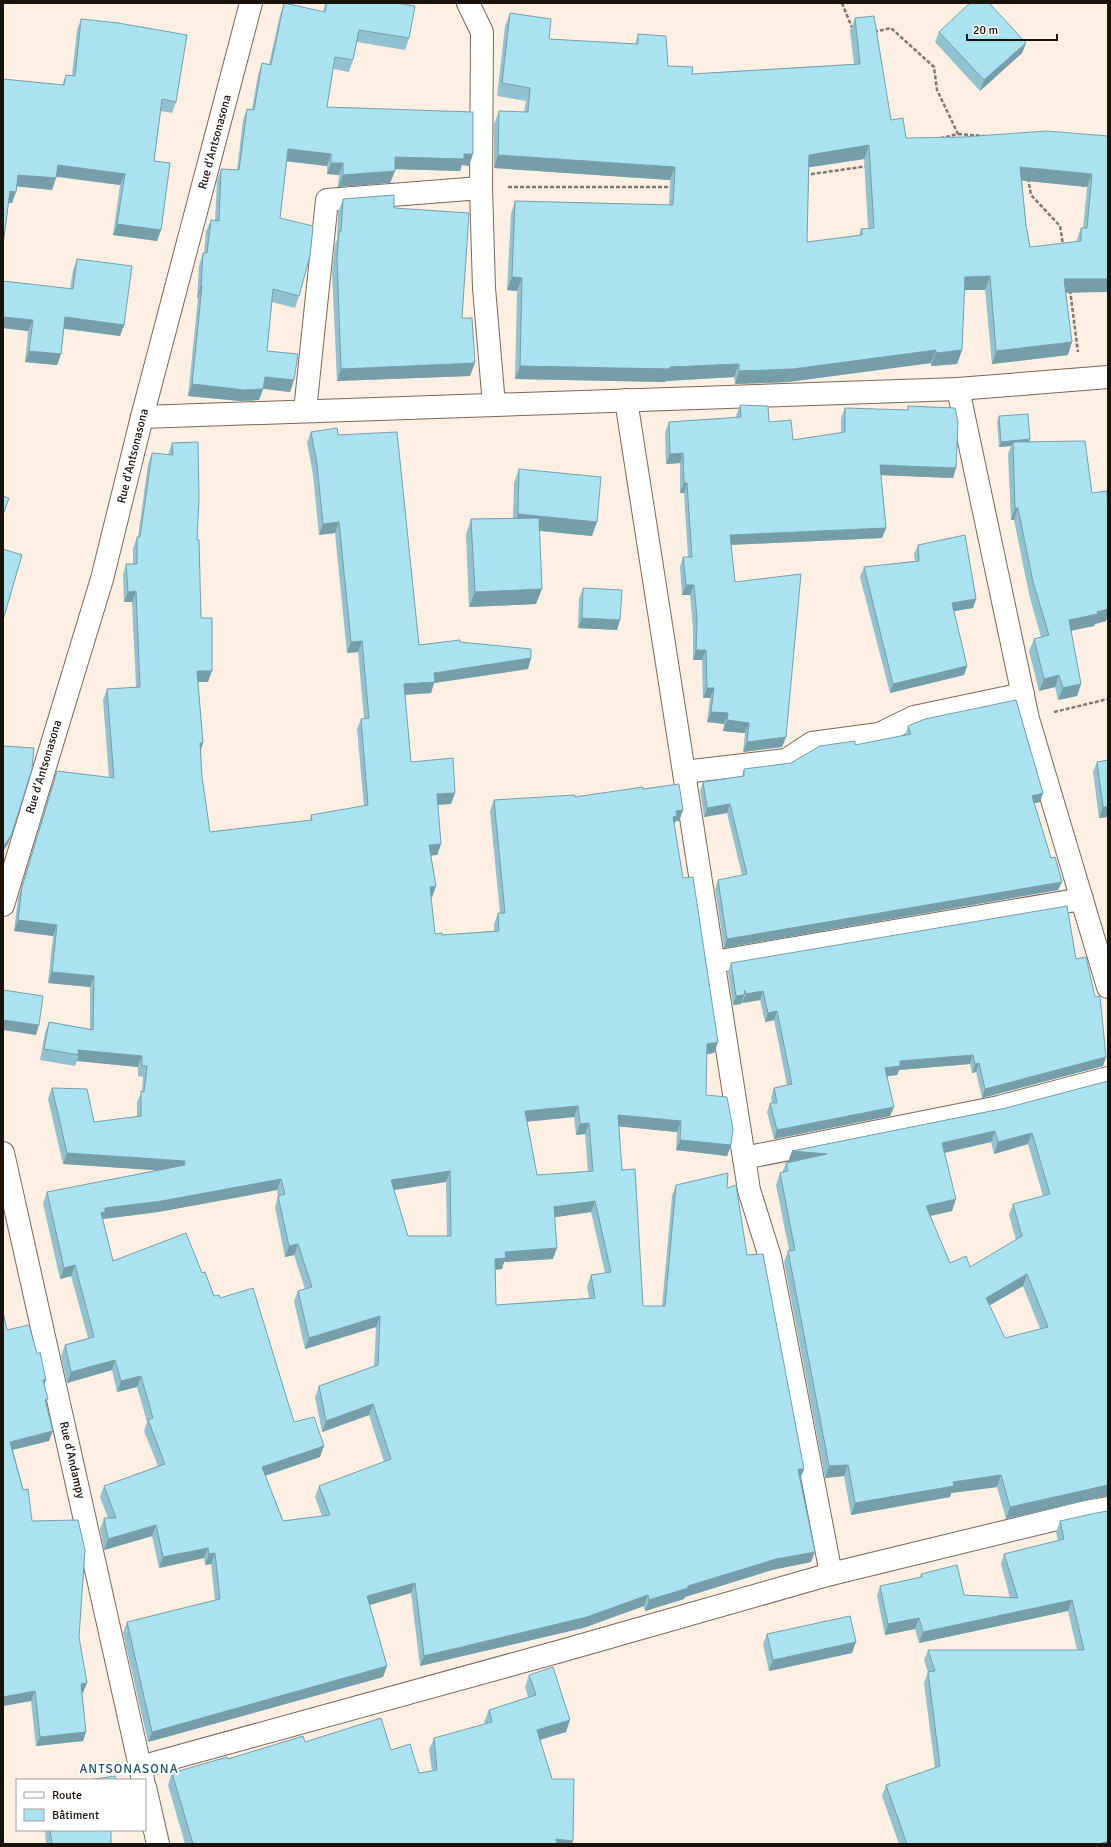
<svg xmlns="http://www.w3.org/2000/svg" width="1111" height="1847" viewBox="0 0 1111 1847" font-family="Signika,sans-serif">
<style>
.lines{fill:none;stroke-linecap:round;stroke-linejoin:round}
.street-casing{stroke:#7c6755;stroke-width:24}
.secondary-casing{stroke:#7c6755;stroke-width:24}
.path{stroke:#82776e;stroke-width:2.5;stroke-dasharray:4 2;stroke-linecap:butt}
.street{stroke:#fff;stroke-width:22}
.secondary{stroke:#fff;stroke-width:22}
.wall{fill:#91c2cf;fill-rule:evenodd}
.shaded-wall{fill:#769ea9}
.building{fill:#a9e2f1;stroke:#769ea9;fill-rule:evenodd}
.labels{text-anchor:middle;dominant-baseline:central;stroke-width:4;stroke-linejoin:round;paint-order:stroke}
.street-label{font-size:12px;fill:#1b120c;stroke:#fff}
.neighbourhood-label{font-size:13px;letter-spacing:1px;fill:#205663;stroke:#fff}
</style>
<rect width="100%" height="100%" fill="#feefe3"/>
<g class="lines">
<g class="street-casing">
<g id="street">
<polyline points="468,3 482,32 481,188 484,288 494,405"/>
<polyline points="958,389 1028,719 1108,987"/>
<polyline points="626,400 749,1190 770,1257 831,1574"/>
<polyline points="305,411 327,200 481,188"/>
<polyline points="142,417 958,389 1108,377"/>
<polyline points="684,772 786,760 812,743 879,734 914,717 1023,694"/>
<polyline points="714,962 1082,899"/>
<polyline points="744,1158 999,1107 1108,1078"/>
</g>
</g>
<g class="secondary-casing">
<g id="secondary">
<polyline points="3,905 102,579 142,417 251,3"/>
<polyline points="3,1153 143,1780"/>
<polyline points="140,1767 561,1651 831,1574 1090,1511 1108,1508"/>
<polyline points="145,1787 158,1844"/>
</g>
</g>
<g class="path">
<polyline points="842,3 853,30"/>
<polyline points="874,32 891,28 934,67 937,90 958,134 941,138"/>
<polyline points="958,134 985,136"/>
<polyline points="805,175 868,166"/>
<polyline points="1028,178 1031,195 1060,226 1063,245"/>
<polyline points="508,187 671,187"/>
<polyline points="1070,290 1078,352"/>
<polyline points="1054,712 1108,699"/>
</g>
<use href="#street" class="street"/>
<use href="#secondary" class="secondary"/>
</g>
<g class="wall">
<polygon points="284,3 323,12 325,3 397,3 409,38 405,50 357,42 353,60 349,72 333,69 327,107 469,166 462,165 460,171 395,169 395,171 390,183 338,187 339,175 327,174 327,166 287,161 280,218 299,296 295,308 272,302 267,351 294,380 290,392 263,389 259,400 240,401 188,396 198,298 197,298 199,265 203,253 204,253 206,231 211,220 215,220 217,181 221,169 237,170 243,120 247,109 252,109 258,75 262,63 269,64 280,15"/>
<path d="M510 13 549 39 635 44 638 34 668 66 692 74 854 64 850 31 855 18 891 120 906 138 1108 136V292H1066L1068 355 992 364 985 290H964L962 350 957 364 931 366V363L788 382 735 384 734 377 666 381 665 382 515 379 517 291 507 290 511 214 515 201 669 205 670 180 494 168V124L499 111 524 112 526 101 497 96 505 26ZM864 159 868 228 861 229 859 236 807 242 809 167ZM1022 180 1087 187 1083 228H1081L1076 242 1030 247 1026 225Z"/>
<polygon points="81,19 176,102 172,113 161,111 154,161 161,230 157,241 113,235 120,185 56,177 52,190 17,186 12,203 8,203 3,79 62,85 66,75 72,75 77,30"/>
<polygon points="939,32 1026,43 1022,53 980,91 935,42"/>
<polygon points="343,199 394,208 462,318 470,376 337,381 332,271 335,244 337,240 338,212"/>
<polygon points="77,259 124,325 120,336 64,329 61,354 57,365 25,362 28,331 3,328 3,281 70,289 73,270"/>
<polygon points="740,405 769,422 793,440 841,433 841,418 845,408 907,410 908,406 956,468 953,478 881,475 886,528 882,538 731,545 735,582 786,737 782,747 743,752 745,733 723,731 724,724 707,722 710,698 703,698 702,660 693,660 693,628 690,595 682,595 680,567 683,557 688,557 684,493 680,493 680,463 666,464 665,432 669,422 737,418 736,416"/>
<polygon points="999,416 1030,439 1029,442 1106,621 1095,624 1094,626 1071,631 1081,684 1077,696 1058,700 1055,687 1039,691 1029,651 1034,639 1041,637 1029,594 1014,520 1011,520 1008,454 1011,446 999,447 997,422"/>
<path d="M311 432 338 435 419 645 460 642 531 658 528 669 434 683 431 693 405 695 411 762 451 804 438 805 441 844 437 855H431L436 886 432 897H431L435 934 442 935 494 931V924L498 913H500L490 811 494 800 575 797 643 789 683 810 679 821H676L674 825 683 878 718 1042 714 1053 706 1054V1095L731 1145 727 1156 676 1150 677 1132 618 1126 622 1170 643 1306H662L672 1196 676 1185 727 1188 747 1255 800 1479 811 1562 772 1570 685 1597 684 1599 645 1611 644 1606 583 1628 420 1666 411 1593 369 1605 387 1666 383 1677 148 1742 123 1633 127 1622 215 1600 211 1564 205 1565 204 1558 159 1568 152 1536 104 1550 100 1529 104 1518H108L100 1497 104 1486 158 1466 144 1431 147 1422 137 1387 117 1392 112 1370 67 1383 61 1356 65 1345 88 1338 71 1276 60 1279 43 1203 47 1192 158 1170 63 1164 48 1099 52 1088 94 1122 137 1117V1102L142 1091 143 1077 138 1076V1067L77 1061 75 1066 40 1060 45 1033 49 1022 90 1029V987L48 983 53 936 14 931 18 898 53 782 57 771 109 778 103 700 107 689 136 687 132 602H124L123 575 126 564H133V548L137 537H138L148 464 152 453 168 455 172 443 197 540 201 618 208 682H198L203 743 201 750 202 777 210 832 310 820 311 815 364 806 357 729 361 719 364 718 358 652 347 653 335 533 319 535 313 475 307 442ZM574 1117 576 1135 585 1134 588 1172 537 1175 527 1122ZM446 1182 447 1236H408L394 1190ZM277 1190 278 1196 275 1207 285 1257 294 1255 305 1289 298 1291 294 1301 305 1349 376 1327 374 1366 319 1386 315 1397 322 1432 369 1415 384 1462 319 1486 315 1497 322 1516 283 1521 265 1476 320 1457 294 1422 220 1298 214 1296 202 1273 113 1261 103 1219 158 1212ZM591 1212 605 1273 591 1275 587 1286 589 1298 496 1305 495 1270 502 1269 504 1262 553 1259 554 1217Z"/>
<polygon points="519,469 592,536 539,531 536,604 469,607 466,534 471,519 513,518 514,483"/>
<polygon points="918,545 976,599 973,608 954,611 967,666 964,675 890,693 860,577 864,567 915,561 914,554"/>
<polygon points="583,588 620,620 617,630 578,628 579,598"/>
<polygon points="908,726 1043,793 1040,802 1034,803 1051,858 1062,882 1058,890 724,948 715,889 718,880 742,875 727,813 704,817 700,791 703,782 742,776 744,769 791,763 855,745 905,735"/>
<polygon points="1108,760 1108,817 1099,818 1093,772 1097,762"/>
<polygon points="1076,959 1106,1057 1103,1066 982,1098 976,1072 972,1073 970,1064 899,1070 897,1075 887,1076 890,1116 774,1139 767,1112 770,1103 772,1103 771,1097 774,1088 787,1085 774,1020 765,1022 760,1000 742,1003 742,1001 741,1004 733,1005 728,972 731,963"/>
<path d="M1108 1081 1106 1496 1006 1519 997 1487 951 1493 950 1497 851 1515 844 1476 825 1478 784 1262 788 1251 789 1250 776 1185 780 1173H782L786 1163 788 1162 792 1151 1006 1108ZM991 1142 994 1154 1028 1144 1043 1196 1013 1204 1009 1215 1016 1240 970 1267 950 1263 930 1216 952 1211 945 1153ZM1023 1286 1040 1329 1005 1338 989 1306Z"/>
<polygon points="7,1330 44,1385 49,1441 13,1450 32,1521 79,1637 83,1693 82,1693 86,1732 83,1741 36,1746 31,1701 3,1706"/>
<polygon points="1096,1513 1108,1844 899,1844 882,1796 886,1785 935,1768 924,1683 928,1672 924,1660 928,1650 1077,1650 1068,1611 919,1643 915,1629 885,1635 877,1596 880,1586 920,1577 921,1574 964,1595 1010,1598 1001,1564 1004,1554 1058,1541 1056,1532 1060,1521"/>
<polygon points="767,1634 852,1653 769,1671 763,1644"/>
<polygon points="529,1675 566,1732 540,1740 572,1844 185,1844 168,1785 172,1773 228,1759 305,1742 391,1750 419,1773 432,1771 429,1750 434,1738 485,1724 484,1722 489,1710 528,1697 525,1687"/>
<polygon points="45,1830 111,1830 111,1844 46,1844"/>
</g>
<g class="shaded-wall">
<polygon points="1026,43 1022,53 980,91 984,80"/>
<polygon points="869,145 864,159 805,168 809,155"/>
<polygon points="288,149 331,154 327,166 284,161"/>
<polygon points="464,154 473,154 469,166 462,165 460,171 391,169 395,157"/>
<polygon points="498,155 675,167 670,180 494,168"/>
<polygon points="331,163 343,163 339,175 327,174"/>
<polygon points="58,165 125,174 120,185 54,176"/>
<polygon points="1020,167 1092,174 1087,187 1016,180"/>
<polygon points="395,171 390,183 338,187 343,175"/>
<polygon points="18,175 56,178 52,190 14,186"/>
<polygon points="10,191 16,192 12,203 5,203"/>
<polygon points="117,224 161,230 157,241 113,235"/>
<polygon points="990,276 985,290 960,290 965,277"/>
<polygon points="512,277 522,278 517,291 507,290"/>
<polygon points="1064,279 1108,279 1108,292 1060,293"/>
<polygon points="201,286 202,286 198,298 197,298"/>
<polygon points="3,317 33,320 28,331 3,328"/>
<polygon points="65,317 124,325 120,336 61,328"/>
<polygon points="1072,342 1068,355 992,364 996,351"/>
<polygon points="936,350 931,363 788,382 735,384 739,371"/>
<polygon points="962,350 957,364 931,366 936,353"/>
<polygon points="29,351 61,354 57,365 25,362"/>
<polygon points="475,363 470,376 337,381 341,369"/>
<polygon points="739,364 734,377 666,381 665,382 515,379 520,366 670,367"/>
<polygon points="265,377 294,380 290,392 260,388"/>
<polygon points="192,384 263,389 259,400 240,401 188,396"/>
<polygon points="1030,439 1028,445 1013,442 1011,446 999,447 1001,442"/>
<polygon points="683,453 680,463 666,464 670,454"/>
<polygon points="880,465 956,468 953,478 876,475"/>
<polygon points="684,483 687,483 684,493 680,493"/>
<polygon points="1015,508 1018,508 1014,520 1011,520"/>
<polygon points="518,514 597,522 592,536 513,528"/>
<polygon points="339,522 335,533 319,535 323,524"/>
<polygon points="886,528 882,538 726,545 730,535"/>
<polygon points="686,585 694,585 690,595 682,595"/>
<polygon points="542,589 536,604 469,607 475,592"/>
<polygon points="136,591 132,602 124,602 128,592"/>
<polygon points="976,599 973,608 949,612 952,603"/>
<polygon points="1108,609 1108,615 1106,621 1095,624 1094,626 1064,632 1069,620"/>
<polygon points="582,618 620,620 617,630 578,628"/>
<polygon points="362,641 358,652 347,653 351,642"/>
<polygon points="696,650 706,650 702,660 693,660"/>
<polygon points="531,658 528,669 434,683 431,693 400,695 404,684 434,673"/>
<polygon points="967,666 964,675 890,693 893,684"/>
<polygon points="197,671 212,671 208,682 193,682"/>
<polygon points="1059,675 1055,687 1039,691 1044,679"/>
<polygon points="1081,684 1077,696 1058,700 1063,688"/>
<polygon points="707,688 714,688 710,698 703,698"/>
<polygon points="711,712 728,713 724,724 707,722"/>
<polygon points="727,720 749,723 745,733 723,731"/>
<polygon points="786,737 782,747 743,752 747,742"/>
<polygon points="200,743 203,743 199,754"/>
<polygon points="455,793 451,804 433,805 437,794"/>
<polygon points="1043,793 1040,802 1029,805 1032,796"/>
<polygon points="730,804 727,813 704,817 707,808"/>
<polygon points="1103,807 1108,807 1108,817 1099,818"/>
<polygon points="683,810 679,821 676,821 673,827 673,817 676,811"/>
<polygon points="11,836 8,844 3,851 3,847"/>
<polygon points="441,844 437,855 425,856 429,845"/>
<polygon points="1062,882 1058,890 724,948 727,939"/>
<polygon points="436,886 432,897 426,898 430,887"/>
<polygon points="18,920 57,925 53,936 14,931"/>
<polygon points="52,972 94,976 90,987 48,983"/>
<polygon points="763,991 760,1000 742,1003 746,994"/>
<polygon points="744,995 741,1004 733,1005 736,996"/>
<polygon points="777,1011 774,1020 765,1022 768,1013"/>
<polygon points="3,1020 39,1025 36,1035 3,1030"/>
<polygon points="718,1042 714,1053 703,1055 707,1044"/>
<polygon points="78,1050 142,1056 138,1067 77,1061 79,1055"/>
<polygon points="973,1055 970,1064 899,1070 897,1075 882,1077 885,1068 900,1061"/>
<polygon points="1106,1057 1103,1066 982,1098 985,1089"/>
<polygon points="979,1063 976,1072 972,1073 975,1064"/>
<polygon points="578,1106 574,1117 522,1122 525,1111"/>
<polygon points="894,1107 890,1116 774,1139 777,1130"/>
<polygon points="618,1115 681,1121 677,1132 614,1126"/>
<polygon points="589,1123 585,1134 576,1135 580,1124"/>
<polygon points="995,1131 991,1142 938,1154 942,1143"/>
<polygon points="1032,1133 1028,1144 994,1154 998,1142"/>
<polygon points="680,1140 731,1145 727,1156 676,1150"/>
<polygon points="792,1151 827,1154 788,1162"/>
<polygon points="67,1153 185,1161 181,1172 63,1164"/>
<polygon points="450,1171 446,1182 387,1191 391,1180"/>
<polygon points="281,1179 277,1190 158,1212 103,1219 101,1213 105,1208"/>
<polygon points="956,1199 952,1211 921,1218 926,1206"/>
<polygon points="595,1201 591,1212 550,1218 554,1207"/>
<polygon points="298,1244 294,1255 285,1257 289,1246"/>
<polygon points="557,1248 553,1259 504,1262 502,1269 491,1270 495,1259 505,1252"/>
<polygon points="75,1265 71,1276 60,1279 64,1268"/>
<polygon points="1027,1274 1023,1286 981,1310 986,1298"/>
<polygon points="380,1316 376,1327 305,1349 309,1338"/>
<polygon points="115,1360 112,1370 67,1383 71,1372"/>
<polygon points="141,1376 137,1387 117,1392 121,1381"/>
<polygon points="43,1380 46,1380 43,1389"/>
<polygon points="373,1404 369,1415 322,1432 326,1421"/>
<polygon points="53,1431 49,1441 7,1451 10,1442"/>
<polygon points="324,1446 320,1457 258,1478 262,1467"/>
<polygon points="848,1465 844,1476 825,1478 829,1466"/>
<polygon points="798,1469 804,1469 800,1480"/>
<polygon points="1001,1475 997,1487 951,1493 950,1497 851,1515 855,1503 953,1482"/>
<polygon points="1108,1485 1108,1496 1106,1496 1006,1519 1010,1507"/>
<polygon points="156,1525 152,1536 104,1550 108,1539"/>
<polygon points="208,1548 204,1558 159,1568 163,1557"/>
<polygon points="815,1552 811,1562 772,1570 685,1597 684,1599 645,1611 649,1600 688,1586 776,1559"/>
<polygon points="215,1553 211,1564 205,1565 209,1554"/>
<polygon points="415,1583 411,1593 363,1607 367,1596"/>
<polygon points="648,1595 644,1606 583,1628 420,1666 424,1656"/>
<polygon points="1072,1600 1068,1611 919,1643 923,1632"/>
<polygon points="919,1618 915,1629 885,1635 888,1624"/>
<polygon points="856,1642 852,1653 769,1671 773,1660"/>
<polygon points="387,1666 383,1677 148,1742 152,1732"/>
<polygon points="87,1683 83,1693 78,1693 81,1684"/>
<polygon points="35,1691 31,1701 3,1706 3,1697"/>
<polygon points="570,1720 566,1732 532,1742 537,1730"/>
<polygon points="86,1732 83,1741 36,1746 40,1737"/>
<polygon points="556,1839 573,1841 572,1844 554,1844"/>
<polygon points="1108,1841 1108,1844 1099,1844"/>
</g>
<g class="building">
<polygon points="284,3 325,12 327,3 397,3 415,6 409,38 359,30 353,60 335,57 327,107 473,112 473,154 464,154 464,159 395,157 395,171 343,175 343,163 331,163 331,154 288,149 280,218 313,226 310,256 299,296 273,289 267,351 298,354 294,380 265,377 263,389 244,390 192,384 202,286 201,286 203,253 207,253 211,220 219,221 221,169 239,170 247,109 254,110 262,63 271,65"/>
<polygon points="970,3 989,3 1026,43 984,80 939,32"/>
<path d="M510 13 551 19 549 39 638 44V34L666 36 668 66 693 67 692 74 860 64 855 18 874 16 891 120 903 118 906 138 963 137 1046 131 1108 136V279H1064L1072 342 996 351 990 276 965 277 962 350 936 353V350L793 369 739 371V364L670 367V369L520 366 522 278 512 277 515 201 673 205 675 167 498 155 499 111 528 112 530 88 502 83ZM869 145 874 228 861 229 862 235 807 242 809 155ZM1020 167 1092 174 1087 228H1081V241L1030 247 1026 225Z"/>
<polygon points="81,19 118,23 187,35 176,102 162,99 154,161 170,163 161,230 117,224 125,174 58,165 56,178 18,175 16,192 10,191 3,245 3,79 64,85 66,75 75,76"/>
<polygon points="394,195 394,208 469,213 462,318 472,318 475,363 341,369 337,259 339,232 341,232 343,199"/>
<polygon points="77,259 132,266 124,325 65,317 61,354 29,351 33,320 3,317 3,281 73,289"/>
<polygon points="740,405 768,406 769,422 791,420 793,440 845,432 845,408 908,410 908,406 955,408 958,422 956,468 880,465 886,528 730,535 735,582 801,574 786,737 747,742 749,723 727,720 728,713 711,712 714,688 707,688 706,650 696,650 697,618 694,585 686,585 683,557 692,557 687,483 684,483 683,453 670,454 669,422 741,417"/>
<polygon points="1028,414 1030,439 1001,442 999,416"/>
<path d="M337 428 338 435 397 432 419 645 460 640V642L531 649V658L434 673 435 682 404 684 411 762 453 758 455 793 437 794 441 844 429 845 436 886 430 887 435 934 442 933V935L499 931 498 913H505L494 800 575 795V797L643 787V789L679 784 683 810 676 811 677 816 673 817 683 878 693 877 718 1042 707 1044 706 1095 727 1097 733 1129 731 1145 680 1140 681 1121 618 1115 622 1170 635 1169 643 1306H665L676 1185 728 1173 727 1188 736 1185 747 1255 763 1254 804 1469H798L815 1552 776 1559 688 1586V1588L649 1600 648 1595 587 1617 424 1656 415 1583 367 1596 387 1666 152 1732 127 1622 220 1599 215 1553 209 1554 208 1548 163 1557 156 1525 108 1539 104 1518H116L104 1486 165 1464 148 1420 153 1418 141 1376 121 1381 115 1360 71 1372 65 1345 94 1337 75 1265 64 1268 47 1192 185 1165V1161L67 1153 52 1088 87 1089 94 1122 141 1116V1091L144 1092 147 1066H142V1056L78 1050 79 1055 44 1049 49 1022 93 1030 94 976 52 972 57 925 18 920 22 887 57 771 114 778 107 689 140 687 136 591 128 592 126 564H137V537H140L152 453 173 455 172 443 198 442 199 499 197 540H199L201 618H212V671H197L203 743H200L202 777 210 832 312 820 311 815 368 805 361 719 369 718 362 641 351 642 339 522 323 524 317 464 311 432ZM578 1106 580 1124 589 1123 593 1171 537 1175 525 1111ZM450 1171 451 1236H408L391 1180ZM281 1179 285 1194 278 1196 289 1246 298 1244 312 1287 298 1291 309 1338 380 1316 378 1365 319 1386 326 1421 373 1404 391 1459 319 1486 330 1515 283 1521 262 1467 324 1446 314 1417 294 1422 253 1288 220 1298 219 1295 214 1296 205 1272 202 1273 186 1233 113 1261 101 1213 105 1212V1208L162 1201ZM595 1201 611 1272 591 1275 595 1298 496 1305 495 1259 506 1258 505 1252 557 1248 554 1207Z"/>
<polygon points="1085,441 1092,493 1107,491 1108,526 1108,609 1097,612 1098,614 1069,620 1081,684 1063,688 1059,675 1044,679 1034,639 1049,635 1033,582 1018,508 1015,508 1013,442"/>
<polygon points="519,469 601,477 597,522 518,514"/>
<polygon points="3,496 9,498 3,515"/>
<polygon points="539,518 542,589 475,592 471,519"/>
<polygon points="965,535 976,599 952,603 967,666 893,684 864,567 919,561 918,545"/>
<polygon points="3,549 22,555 3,620"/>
<polygon points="583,588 622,590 620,620 582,618"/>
<polygon points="1016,700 1043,793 1032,796 1051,858 1055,857 1062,882 727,939 718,880 747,874 730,804 707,808 703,782 744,776 744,769 791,763 820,746 855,741 855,745 911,734 908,726 925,719"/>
<polygon points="3,746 34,748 32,769 11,836 3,847"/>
<polygon points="1108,760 1108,807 1103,807 1097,762"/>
<polygon points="1067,906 1076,959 1086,957 1095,997 1100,996 1106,1057 985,1089 979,1063 975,1064 973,1055 900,1061 900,1066 885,1068 894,1107 777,1130 770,1103 777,1103 774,1088 792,1084 777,1011 768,1013 763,991 746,994 745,990 744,995 736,996 731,963"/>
<polygon points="3,990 43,996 39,1025 3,1020"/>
<path d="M1108 1081V1485L1010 1507 1001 1475 953 1482 954 1486 855 1503 848 1465 829 1466 788 1251 795 1250 780 1173 788 1171 786 1163 827 1154 792 1151 1006 1108ZM995 1131 998 1142 1032 1133 1050 1194 1013 1204 1022 1236 970 1267 966 1256 950 1263 926 1206 956 1199 942 1143ZM1027 1274 1048 1327 1005 1338 986 1298Z"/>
<polygon points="3,1312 7,1330 29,1325 37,1354 40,1352 46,1380 43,1380 48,1399 45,1400 53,1431 10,1442 23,1490 28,1489 32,1521 78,1520 85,1550 79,1637 87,1683 81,1684 86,1732 40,1737 35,1691 3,1697"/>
<polygon points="1108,1511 1108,1841 1099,1844 907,1844 886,1785 940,1766 928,1672 935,1671 928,1650 1084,1650 1072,1600 923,1632 919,1618 888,1624 880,1586 922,1577 921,1574 957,1565 964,1595 1018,1598 1004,1554 1064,1539 1060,1521 1096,1513"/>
<polygon points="850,1616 856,1642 773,1660 767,1634"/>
<polygon points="553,1667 570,1720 537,1730 552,1779 574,1779 573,1841 556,1839 557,1844 193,1844 172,1773 227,1757 228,1759 303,1736 305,1742 381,1718 391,1750 410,1744 419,1773 437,1770 434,1738 492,1722 489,1710 536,1695 529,1675"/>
<polygon points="115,1776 116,1780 88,1780"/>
<polygon points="50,1830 111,1830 111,1844 52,1844"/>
</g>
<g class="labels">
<g class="street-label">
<text transform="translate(215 142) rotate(-75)">Rue d'Antsonasona</text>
<text transform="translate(133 456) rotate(-76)">Rue d'Antsonasona</text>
<text transform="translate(44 767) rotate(-73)">Rue d'Antsonasona</text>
<text transform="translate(72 1460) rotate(77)">Rue d'Andampy</text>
</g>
<g class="neighbourhood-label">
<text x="129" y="1769">ANTSONASONA</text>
</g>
</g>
<rect width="1111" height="1847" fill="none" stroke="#1b120c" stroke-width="8"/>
<rect x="16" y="1779" width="130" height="52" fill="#ffffff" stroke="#a4a09e"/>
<rect x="24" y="1792" width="20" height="6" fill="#ffffff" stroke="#a4a09e"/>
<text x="52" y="1799" font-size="12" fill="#1b120c">Route</text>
<rect x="24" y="1809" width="20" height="12" fill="#a9e2f1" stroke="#a4a09e"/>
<text x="52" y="1819" font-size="12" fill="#1b120c">Bâtiment</text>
<path d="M967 34v6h90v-6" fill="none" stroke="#1b120c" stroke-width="2"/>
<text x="973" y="34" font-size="12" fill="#1b120c" stroke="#ffffff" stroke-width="3" paint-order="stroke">20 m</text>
</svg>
